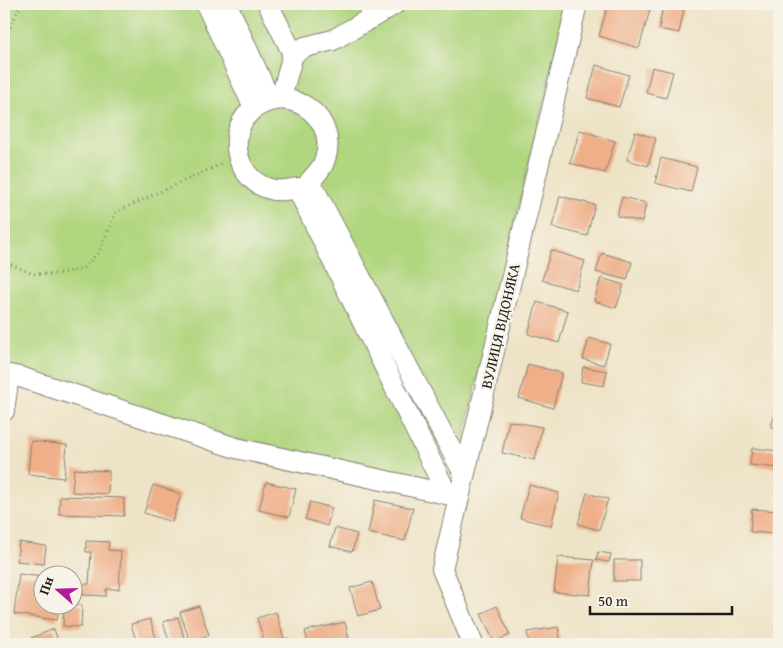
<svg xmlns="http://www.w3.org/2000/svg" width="783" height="648" viewBox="0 0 783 648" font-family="'Gentium Book Plus',serif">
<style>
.green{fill:#b0d67f;stroke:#66794e}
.building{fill:#efaf88}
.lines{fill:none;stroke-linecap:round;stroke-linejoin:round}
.minor-casing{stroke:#858071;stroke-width:22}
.path{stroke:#858071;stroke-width:3;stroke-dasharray:1 4;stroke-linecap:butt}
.minor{stroke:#fff;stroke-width:20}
.labels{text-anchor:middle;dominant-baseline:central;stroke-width:5;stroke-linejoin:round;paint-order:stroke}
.street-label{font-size:15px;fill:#1c1c1c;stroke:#f7f3e8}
</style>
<rect width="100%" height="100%" fill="#f7f3e8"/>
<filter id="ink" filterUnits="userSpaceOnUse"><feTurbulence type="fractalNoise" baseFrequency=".02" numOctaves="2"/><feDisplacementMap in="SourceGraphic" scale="10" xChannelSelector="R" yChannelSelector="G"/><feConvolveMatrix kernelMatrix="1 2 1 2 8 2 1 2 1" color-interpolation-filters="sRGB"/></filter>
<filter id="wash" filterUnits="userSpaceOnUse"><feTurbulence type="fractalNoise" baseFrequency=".0096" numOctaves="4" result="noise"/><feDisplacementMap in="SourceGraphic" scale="20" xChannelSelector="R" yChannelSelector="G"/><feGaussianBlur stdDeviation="1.12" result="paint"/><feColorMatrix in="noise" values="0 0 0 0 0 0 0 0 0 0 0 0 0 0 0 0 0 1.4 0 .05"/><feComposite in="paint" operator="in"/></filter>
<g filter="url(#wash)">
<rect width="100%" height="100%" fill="#eee3c6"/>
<g class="green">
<polygon points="4,4 567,4 452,486 232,439 4,364"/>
<polygon points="779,68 779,96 772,92"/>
</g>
<g id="blocks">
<g class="building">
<polygon points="608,4 627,4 650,10 639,48 599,36"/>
<polygon points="663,4 685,4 679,33 659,29"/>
<polygon points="596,65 629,75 619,107 587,98"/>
<polygon points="652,67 673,72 666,98 646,93"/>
<polygon points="580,130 615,141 605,173 570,163"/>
<polygon points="635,132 656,138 648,166 627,160"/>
<polygon points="661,158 697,167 691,192 655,183"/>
<polygon points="560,196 595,205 587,236 552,227"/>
<polygon points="622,197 646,203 642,222 617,216"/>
<polygon points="551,250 585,261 576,290 542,280"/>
<polygon points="602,253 632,262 627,280 596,272"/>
<polygon points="601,278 624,285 616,308 594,301"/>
<polygon points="537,302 568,311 559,343 528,334"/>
<polygon points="589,338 610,344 604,365 583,359"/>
<polygon points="528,364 562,373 553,408 519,398"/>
<polygon points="583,367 607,371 604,386 581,382"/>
<polygon points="779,403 779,429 771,426"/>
<polygon points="509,421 542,427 535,460 502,453"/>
<polygon points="31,441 67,445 64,478 28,474"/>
<polygon points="752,448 779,451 779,468 750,465"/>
<polygon points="74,469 109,471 108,494 72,492"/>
<polygon points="266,482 296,489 289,517 259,510"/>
<polygon points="153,485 181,494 172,522 144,513"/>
<polygon points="529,485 559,493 551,526 520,518"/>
<polygon points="587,493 608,499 599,530 578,524"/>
<polygon points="60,496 124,498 124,516 59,514"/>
<polygon points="375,500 413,508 405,541 368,533"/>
<polygon points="310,502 332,508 327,526 305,519"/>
<polygon points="752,509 779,511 777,534 750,532"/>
<polygon points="335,528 357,534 352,552 330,546"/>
<polygon points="86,541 109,542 108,550 121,551 119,589 106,589 106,596 83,595 83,584 89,584 91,552 86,552"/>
<polygon points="19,542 46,546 44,564 17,561"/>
<polygon points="598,552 611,554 609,562 596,560"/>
<polygon points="558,557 594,560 590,595 554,592"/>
<rect x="614" y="560" width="26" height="21"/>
<polygon points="19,574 42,577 42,606 59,606 57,620 14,614"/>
<polygon points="372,582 380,610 358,616 350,588"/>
<polygon points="72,605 82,605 81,627 63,626 64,606"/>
<polygon points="199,606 209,635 190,642 180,612"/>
<polygon points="497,606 510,635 494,642 481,614"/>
<polygon points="276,612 284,639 289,638 291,644 265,644 257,618"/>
<polygon points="178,617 186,644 170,644 163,622"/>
<polygon points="150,619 158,644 137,644 131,624"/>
<polygon points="345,622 350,644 308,644 305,631"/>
<polygon points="558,627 561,644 529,644 527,632"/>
<polygon points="54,629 59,644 33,644 31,638"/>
</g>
</g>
</g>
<g filter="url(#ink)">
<use href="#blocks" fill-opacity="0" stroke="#858071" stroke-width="1"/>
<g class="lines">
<g class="minor-casing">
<g id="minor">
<polyline points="206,4 254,108"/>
<polyline points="227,4 270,100"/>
<polyline points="268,4 293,54 281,98"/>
<polyline points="293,54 305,47 333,40 395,4"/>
<polyline points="4,374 20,377 236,448 455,496"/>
<polyline points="4,411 9,375"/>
<path d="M447 494 297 188C287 190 277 192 267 188 234 177 225 128 255 108 292 82 341 120 324 162 322 169 315 175 310 181L464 474"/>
<polyline points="473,644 442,569 577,4"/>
</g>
</g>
<g class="path">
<polyline points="4,41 21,4"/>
<polyline points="4,268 7,263 33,274 56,274 82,269 99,252 116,212 221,164"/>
</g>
<use href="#minor" class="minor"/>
</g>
</g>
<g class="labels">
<g class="street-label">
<text transform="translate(500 326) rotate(-77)">ВУЛИЦЯ ВІДОНЯКА</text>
</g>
</g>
<rect width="783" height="648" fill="none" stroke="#f7f3e8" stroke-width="20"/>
<g transform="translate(58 590) rotate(290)"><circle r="24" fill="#f7f3e8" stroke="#9f9d96"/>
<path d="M0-4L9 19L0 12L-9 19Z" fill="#b5179e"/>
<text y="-8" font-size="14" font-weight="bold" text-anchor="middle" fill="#1c1c1c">Пн</text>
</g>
<path d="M590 606v8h142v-8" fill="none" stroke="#1c1c1c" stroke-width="2.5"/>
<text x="598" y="606" font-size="15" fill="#1c1c1c" stroke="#f7f3e8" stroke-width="4" paint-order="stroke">50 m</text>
</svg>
